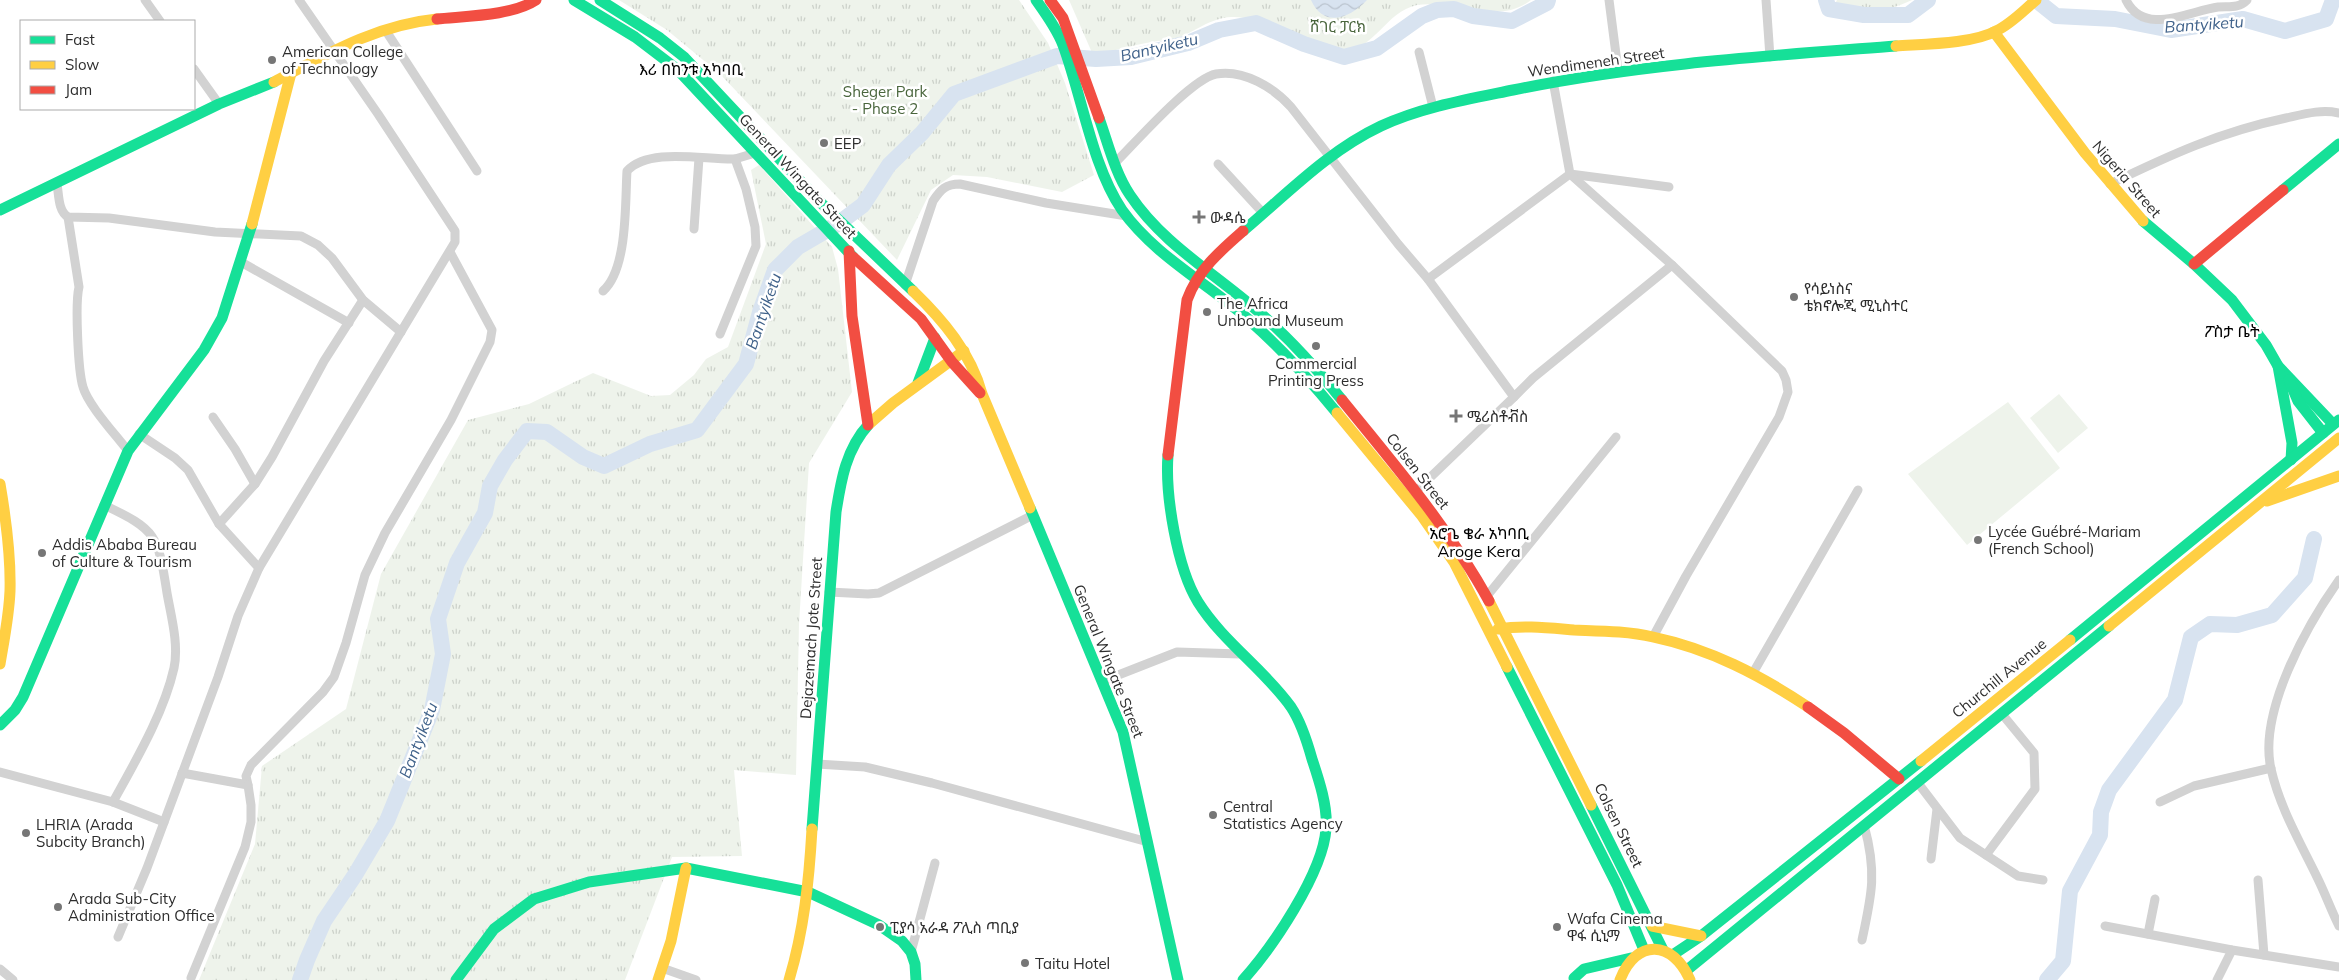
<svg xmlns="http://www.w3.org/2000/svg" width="2339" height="980" viewBox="0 0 2339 980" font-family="Mulish,'Noto Sans Ethiopic',sans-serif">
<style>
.park{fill:url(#park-tufts)}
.pitch{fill:#eef3eb}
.water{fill:url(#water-waves)}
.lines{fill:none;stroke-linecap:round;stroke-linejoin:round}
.river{stroke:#d8e3f0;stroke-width:16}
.street{stroke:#d2d2d2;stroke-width:9}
.fast{stroke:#16e098;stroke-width:11}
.slow{stroke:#ffcf43;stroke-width:11}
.jam{stroke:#f24e42;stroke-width:11}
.poi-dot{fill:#767676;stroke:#fff;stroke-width:2}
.labels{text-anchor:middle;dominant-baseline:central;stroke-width:5;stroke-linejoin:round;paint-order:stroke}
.park-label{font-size:15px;fill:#4a663d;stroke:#fff}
.poi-label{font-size:15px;fill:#2d2d2d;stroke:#fff;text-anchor:start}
.street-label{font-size:15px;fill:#2d2d2d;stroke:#fff}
.water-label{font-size:16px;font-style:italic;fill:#40628a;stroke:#fff}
.neighbourhood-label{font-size:16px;fill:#000;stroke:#fff}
</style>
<defs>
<pattern id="park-tufts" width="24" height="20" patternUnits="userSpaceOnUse" patternTransform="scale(1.25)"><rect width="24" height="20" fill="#eef3eb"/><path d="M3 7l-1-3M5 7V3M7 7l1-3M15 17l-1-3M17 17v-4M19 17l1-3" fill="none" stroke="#ccd1ca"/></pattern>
<pattern id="water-waves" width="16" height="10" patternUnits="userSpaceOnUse" patternTransform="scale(1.25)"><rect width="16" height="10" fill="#d8e3f0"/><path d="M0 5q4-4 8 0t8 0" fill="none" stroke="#bac3ce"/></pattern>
</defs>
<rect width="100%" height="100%" fill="#fff"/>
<g class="park">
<polygon points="619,0 1019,0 1048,43 1065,83 1094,175 1062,192 987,177 953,175 931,190 897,260 720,74 667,30"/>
<path d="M1069 0H1531C1499 26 1455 0 1417 5 1385 12 1375 50 1342 52 1318 54 1300 36 1279 27 1266 22 1245 16 1231 17 1210 18 1195 32 1175 39 1168 41 1160 40 1152 42 1133 45 1113 51 1093 55Z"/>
<path d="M1837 0H1912C1890 10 1858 21 1836 2Z"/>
<polygon points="759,165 832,247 838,269 852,392 809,463 799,624 796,775 734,770 742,856 672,857 625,980 199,980 255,844 262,766 346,709 381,574 468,420 529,404 593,373 651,396 670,395 694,375 706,359 728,347 766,244 751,170"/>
</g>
<g class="pitch">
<polygon points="2059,394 2088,428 2058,453 2030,418"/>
<polygon points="2008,402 2060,468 1967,545 1908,474"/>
</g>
<path class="water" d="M1311 0H1367C1350 18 1324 29 1311 0Z"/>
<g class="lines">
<g class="river">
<polyline points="1826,0 1829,9 1864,15 1908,15 1928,0"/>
<polyline points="2036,0 2056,16 2115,19 2171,30 2243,19 2285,31 2326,19 2333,0"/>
<polyline points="300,980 307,960 324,921 355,875 387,821 432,710 443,654 438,619 457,563 485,513 490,486 505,460 527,431 547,432 583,457 604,466 650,444 697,430 746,364 760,312 775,270 798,247 839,223 863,205 889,165 922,133 954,94 1057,56 1096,59 1131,57 1188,43 1219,30 1256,23 1304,44 1344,57 1377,48 1422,16 1437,10 1454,9 1473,16 1512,21 1547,3 1548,0"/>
<polyline points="2047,980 2063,961 2070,891 2100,835 2101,812 2109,790 2175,700 2191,637 2210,624 2237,625 2272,615 2305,578 2314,539"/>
</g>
<g class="street">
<polyline points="145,0 160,21"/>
<polyline points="1609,0 1618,70"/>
<polyline points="1766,0 1770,57"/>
<path d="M2126 0C2144 37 2189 11 2218 7 2229 6 2238 9 2247 0"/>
<polyline points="386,31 477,171"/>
<polyline points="1419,52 1433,107"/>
<polyline points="194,69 219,104"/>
<polyline points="1553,81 1570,174 1669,187"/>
<polyline points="735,159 755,153"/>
<path d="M1115 163C1135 143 1191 79 1216 74 1244 69 1274 88 1291 107L1398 244 1428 279 1570 174 1672 265 1782 371 1786 380 1788 392 1779 417 1686 576 1653 637"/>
<polyline points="1218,164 1263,213"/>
<path d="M57 184C59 195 58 211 68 217L109 218 215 232 301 236 318 245 332 258 363 300 401 332"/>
<path d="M2110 184C2170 155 2220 132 2286 118 2304 114 2321 109 2339 113"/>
<path d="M68 217 79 287C75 303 78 371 83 387 88 405 116 435 128 451"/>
<polyline points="694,229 699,158"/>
<polyline points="241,262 349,323"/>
<path d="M905 285 933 201C941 189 946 184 960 184L1046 203 1127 216"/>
<path d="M603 291C628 269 625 202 627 171 649 147 704 160 735 159L746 189 755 227 756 246 720 334"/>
<polyline points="1514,397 1533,378 1672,265"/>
<polyline points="213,417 235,449 255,484"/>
<polyline points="139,434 175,458 188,470 219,524 259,568"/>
<polyline points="1416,491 1514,397 1428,279"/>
<path d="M104 505C157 530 158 535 167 593 171 616 179 644 174 668 164 713 135 762 113 802"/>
<polyline points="219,524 255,484 272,457 324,361 363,300"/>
<path d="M2339 580C2307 625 2258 712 2271 769 2280 808 2300 842 2317 877 2325 893 2331 910 2339 926"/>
<polyline points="829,592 868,594 879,593 1033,515"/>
<polyline points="1487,596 1616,437"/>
<polyline points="1753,673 1858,490"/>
<polyline points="1103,681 1177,652 1240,654"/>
<polyline points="817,764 865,767 932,783 1148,842"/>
<polyline points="0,772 113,802 164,822"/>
<polyline points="182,773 248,785 246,776 251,765 323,692 334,677 346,643 365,575 385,533 451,420 490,342 492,330 450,252"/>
<polyline points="1918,783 1960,838 2018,876 2043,880"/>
<polyline points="2160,802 2194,786 2271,768"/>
<polyline points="1986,855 2035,789 2034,753 2002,714"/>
<polyline points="1931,859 1937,809"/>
<polyline points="2258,880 2264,955"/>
<polyline points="2105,926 2232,950 2339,967"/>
<polyline points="2148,934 2155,899"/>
<polyline points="118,937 147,868 218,677 238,616 259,568 455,242 455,231 378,114 299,0"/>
<path d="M1862 940C1872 894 1877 872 1864 825"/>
<polyline points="911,952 935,863"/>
<polyline points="662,968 696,980"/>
<polyline points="0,969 13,980"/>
<polyline points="191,978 245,847 251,822 251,805 248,785"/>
<polyline points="2217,980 2232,950"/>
</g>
<g class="fast">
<polyline points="574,0 635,37 677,69 853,257"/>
<polyline points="600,0 660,38 684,57 820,202 913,291"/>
<path d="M1036 0C1046 14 1057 29 1063 45 1082 96 1092 166 1122 210 1154 255 1207 283 1248 319 1281 348 1310 380 1337 413"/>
<path d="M1099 118C1108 143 1115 173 1130 195 1160 240 1206 268 1247 302 1283 331 1313 364 1342 400"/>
<polyline points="2283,190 2339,144"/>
<polyline points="0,210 219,104 274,82"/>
<polyline points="2143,221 2194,264 2232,300 2266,345 2278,366 2333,424"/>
<path d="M1243 231C1288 193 1328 151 1381 126 1422 107 1469 99 1513 90 1639 64 1767 56 1896 46"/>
<polyline points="2278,366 2292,443 2291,460"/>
<polyline points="2289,380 2298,401 2323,433"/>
<polyline points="918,383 935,338"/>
<path d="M1168 455C1165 495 1177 568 1198 602 1223 642 1264 669 1291 707 1301 722 1307 741 1312 759 1319 780 1328 807 1326 829 1323 873 1272 948 1243 980"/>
<polyline points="1030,508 1123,732 1178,980"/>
<polyline points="2070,640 2339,420"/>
<polyline points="1507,667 1617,885 1644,950"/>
<polyline points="0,725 15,710 23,697 128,451 204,350 222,318 252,224"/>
<polyline points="1591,805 1663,950"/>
<path d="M812 829 836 512C841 480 846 449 869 424"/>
<polyline points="1674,954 1701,936 1921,761"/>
<polyline points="1687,970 2109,626"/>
<polyline points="1574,978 1584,969 1631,958"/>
<polyline points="456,980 494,929 534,899 589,882 686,868 808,892 879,925 902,941 911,952 915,964 916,980"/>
</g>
<g class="slow">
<polyline points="1994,32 2085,153 2143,221"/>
<path d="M1896 46C1924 44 1972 44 1996 31 2011 24 2023 11 2036 0"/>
<path d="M274 82C327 54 376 25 437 19"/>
<polyline points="252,224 291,73"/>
<path d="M913 291C943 320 971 353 982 394L1030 508"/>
<polyline points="1337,413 1422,516 1454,562 1507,667"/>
<polyline points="869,424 893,403 964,351"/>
<path d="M0 484C6 519 11 555 10 591 9 616 4 640 0 664"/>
<polyline points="2267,501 2339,476"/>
<polyline points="1489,601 1591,805"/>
<polyline points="2109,626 2339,438"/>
<path d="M1498 629C1523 625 1549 628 1574 630 1600 631 1627 631 1653 637 1710 649 1760 675 1808 707"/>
<polyline points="1921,761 2070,640"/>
<polyline points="1652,926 1701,936"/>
<polyline points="658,980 671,941 686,868"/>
<path d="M789 980C804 930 809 881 812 829"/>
<path d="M1620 980C1636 938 1673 940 1690 980"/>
</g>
<g class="jam">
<polyline points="1050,0 1063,18 1099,118"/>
<path d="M437 19C466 16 512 16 536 0"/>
<polyline points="849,251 852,316 868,425"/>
<polyline points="853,257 921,319 952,362 980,393"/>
<polyline points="2194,264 2283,190"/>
<path d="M1342 400C1394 464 1449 528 1489 601"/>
<path d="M1168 455 1187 300C1198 270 1220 251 1243 231"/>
<polyline points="1808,707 1844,733 1899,779"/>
</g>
</g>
<g class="poi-dot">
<circle cx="272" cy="60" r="5"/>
<circle cx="824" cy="143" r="5"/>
<path d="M1196.5 209.5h5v5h5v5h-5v5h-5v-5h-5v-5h5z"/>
<circle cx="1794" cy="297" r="5"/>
<circle cx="1207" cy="312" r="5"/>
<circle cx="1316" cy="346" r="5"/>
<path d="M1453.5 408.5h5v5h5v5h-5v5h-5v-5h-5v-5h5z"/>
<circle cx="1978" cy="540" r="5"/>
<circle cx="42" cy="553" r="5"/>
<circle cx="1213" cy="815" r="5"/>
<circle cx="26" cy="833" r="5"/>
<circle cx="58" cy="907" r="5"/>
<circle cx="880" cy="927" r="5"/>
<circle cx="1557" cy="927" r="5"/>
<circle cx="1025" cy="963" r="5"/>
</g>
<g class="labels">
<g class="park-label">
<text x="1338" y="26">ሸገር ፓርክ</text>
<text x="885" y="91">Sheger Park<tspan x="885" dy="17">- Phase 2</tspan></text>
</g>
<g class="poi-label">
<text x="282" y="51">American College<tspan x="282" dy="17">of Technology</tspan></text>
<text x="834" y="143">EEP</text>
<text x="1210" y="217">ውዳሴ</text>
<text x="1804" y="288">የሳይነስና<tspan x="1804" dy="17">ቴክኖሎጂ ሚኒስተር</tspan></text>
<text x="1217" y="303">The Africa<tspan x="1217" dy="17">Unbound Museum</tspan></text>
<text x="1316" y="363" text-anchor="middle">Commercial<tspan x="1316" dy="17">Printing Press</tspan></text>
<text x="1467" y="416">ሜሪስቶቭስ</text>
<text x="1988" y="531">Lycée Guébré-Mariam<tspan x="1988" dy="17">(French School)</tspan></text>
<text x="52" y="544">Addis Ababa Bureau<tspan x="52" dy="17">of Culture &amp; Tourism</tspan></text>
<text x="1223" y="806">Central<tspan x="1223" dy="17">Statistics Agency</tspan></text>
<text x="36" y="824">LHRIA (Arada<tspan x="36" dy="17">Subcity Branch)</tspan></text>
<text x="68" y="898">Arada Sub-City<tspan x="68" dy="17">Administration Office</tspan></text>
<text x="1567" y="918">Wafa Cinema<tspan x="1567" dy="17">ዋፋ ሲኒማ</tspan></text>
<text x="890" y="927">ፒያሳ አራዳ ፖሊስ ጣቢያ</text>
<text x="1035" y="963">Taitu Hotel</text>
</g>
<g class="street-label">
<text transform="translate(1596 62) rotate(-8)">Wendimeneh Street</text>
<text transform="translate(798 176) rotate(47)">General Wingate Street</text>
<text transform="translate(2127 179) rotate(49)">Nigeria Street</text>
<text transform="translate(1418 471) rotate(52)">Colsen Street</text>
<text transform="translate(811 638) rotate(-86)">Dejazemach Jote Street</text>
<text transform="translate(1109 661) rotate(68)">General Wingate Street</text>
<text transform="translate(1999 678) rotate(-39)">Churchill Avenue</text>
<text transform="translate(1619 825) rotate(64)">Colsen Street</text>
</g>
<g class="water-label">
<text transform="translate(2204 24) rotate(-4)">Bantyiketu</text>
<text transform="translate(1159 47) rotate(-13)">Bantyiketu</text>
<text transform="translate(763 311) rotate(-71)">Bantyiketu</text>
<text transform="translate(418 740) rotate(-69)">Bantyiketu</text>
</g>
<g class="neighbourhood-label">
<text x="691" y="69">እሪ በከንቱ አካባቢ</text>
<text x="2232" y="331">ፖስታ ቤት</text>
<text x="1479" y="533">አሮጌ ቄራ አካባቢ<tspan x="1479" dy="18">Aroge Kera</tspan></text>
</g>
</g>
<rect x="20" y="20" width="175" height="90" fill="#ffffff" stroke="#ababab"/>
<rect x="30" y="36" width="25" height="8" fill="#16e098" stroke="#ababab"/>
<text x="65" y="45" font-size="15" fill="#2d2d2d">Fast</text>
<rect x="30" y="61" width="25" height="8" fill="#ffcf43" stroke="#ababab"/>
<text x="65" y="70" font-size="15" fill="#2d2d2d">Slow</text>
<rect x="30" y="86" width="25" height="8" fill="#f24e42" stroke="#ababab"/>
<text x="65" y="95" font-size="15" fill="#2d2d2d">Jam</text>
</svg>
